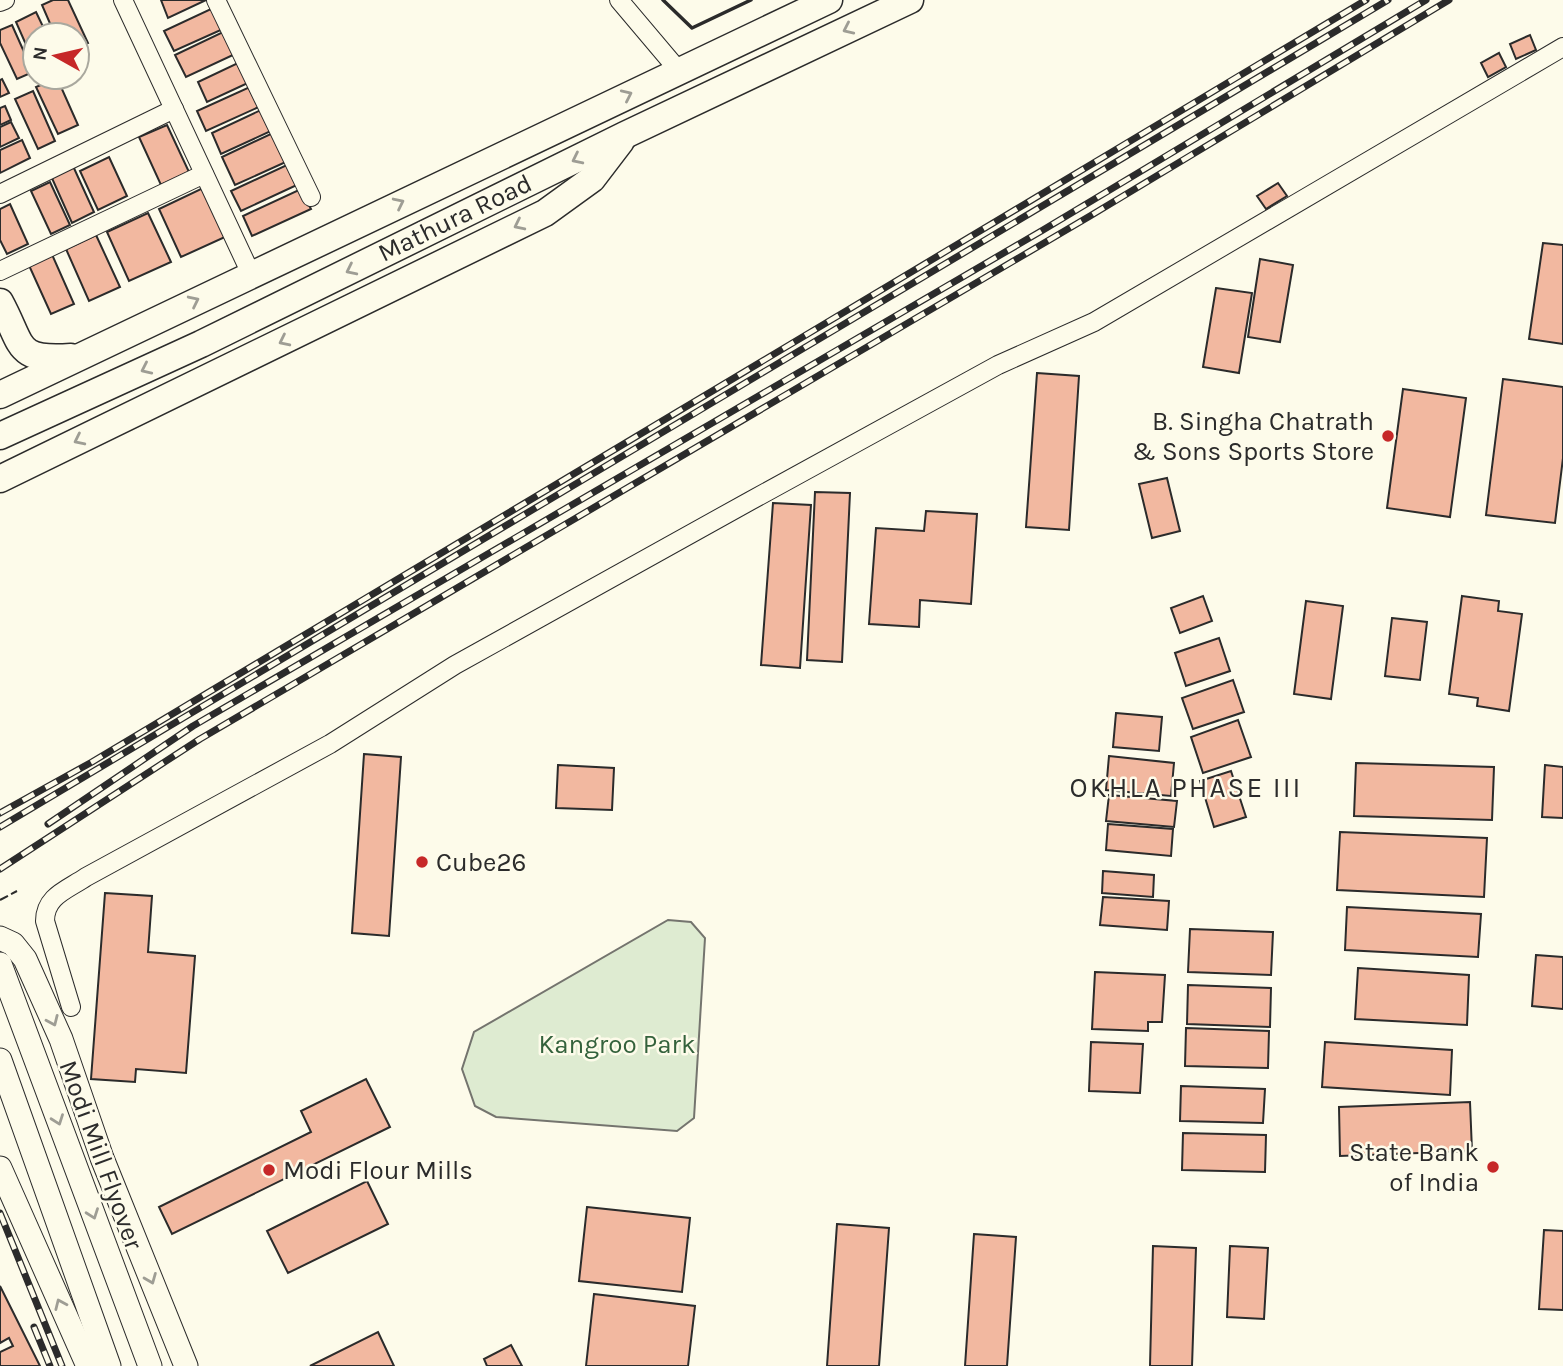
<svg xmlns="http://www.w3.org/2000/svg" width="1563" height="1366" viewBox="0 0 1563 1366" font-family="Karla,sans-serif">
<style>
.green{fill:#deebd1;stroke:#74746e;stroke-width:2}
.building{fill:#f2b8a0;stroke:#2b2b2b;stroke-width:2}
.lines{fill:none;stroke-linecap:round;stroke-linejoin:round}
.minor-casing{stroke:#2b2b2b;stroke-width:20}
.major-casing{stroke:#2b2b2b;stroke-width:25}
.highway-casing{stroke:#2b2b2b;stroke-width:29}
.minor{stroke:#fdfbea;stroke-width:18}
.major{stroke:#fdfbea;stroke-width:23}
.highway{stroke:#fdfbea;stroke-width:26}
.rail-casing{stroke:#2b2b2b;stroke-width:7}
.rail{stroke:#fdfbea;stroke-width:4.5;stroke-dasharray:13;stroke-linecap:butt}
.fence{stroke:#2b2b2b;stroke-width:2;stroke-dasharray:9 3.5;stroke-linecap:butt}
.wall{stroke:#2b2b2b;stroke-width:3.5}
.oneway{stroke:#9e9d94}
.poi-dot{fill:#c62828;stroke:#fdfbea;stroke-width:2.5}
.labels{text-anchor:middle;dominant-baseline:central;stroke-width:5;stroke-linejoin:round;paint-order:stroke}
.street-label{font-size:26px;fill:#2b2b2b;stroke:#fdfbea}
.poi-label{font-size:26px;fill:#2b2b2b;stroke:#fdfbea;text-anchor:end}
.park-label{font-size:26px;fill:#34623c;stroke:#fdfbea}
.neighbourhood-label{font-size:28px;letter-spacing:2px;fill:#2b2b2b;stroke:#fdfbea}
</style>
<rect width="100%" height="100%" fill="#fdfbea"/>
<polygon class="green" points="668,920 691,922 705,938 694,1118 677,1131 496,1117 475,1106 462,1069 474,1032"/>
<g class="building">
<polygon points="53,0 68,0 88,43 77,48 77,35 55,35 42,5"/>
<polygon points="161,0 206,0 168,18"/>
<polygon points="213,8 223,29 174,51 164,31"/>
<polygon points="36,12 47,35 35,35 35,65 16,22"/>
<polygon points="12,25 33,72 17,79 0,43 0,30"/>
<polygon points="223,32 233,55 186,77 175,55"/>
<polygon points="1530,35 1536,50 1516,59 1510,44"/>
<polygon points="1499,53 1506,67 1488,77 1481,63"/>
<polygon points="240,62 250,82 207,102 198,82"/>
<polygon points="57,78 78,125 58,134 36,87"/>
<polygon points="2,79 9,93 0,97 0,80"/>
<polygon points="252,86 261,106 206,131 197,111"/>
<polygon points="33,91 55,141 38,149 15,99"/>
<polygon points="5,106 11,120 0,125 0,108"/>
<polygon points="263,109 273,130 221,154 212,133"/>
<polygon points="11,122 19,138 0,147 0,127"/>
<polygon points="167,125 189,172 161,185 139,137"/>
<polygon points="275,132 288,161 235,185 222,157"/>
<polygon points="22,140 30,158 0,173 0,150"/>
<polygon points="109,157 127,196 98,210 80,171"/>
<polygon points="289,164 299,184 241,211 231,191"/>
<polygon points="73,166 94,212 72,223 51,176"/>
<polygon points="50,182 70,225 51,234 31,191"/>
<polygon points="1278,183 1287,196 1266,209 1257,196"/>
<polygon points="203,188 225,237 181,257 159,209"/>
<polygon points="301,189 311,209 252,236 243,216"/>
<polygon points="10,204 28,244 7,254 0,240 0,209"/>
<polygon points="148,213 171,262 129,281 107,232"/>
<polygon points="96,235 120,287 89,301 66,249"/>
<polygon points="1543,243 1563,245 1563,344 1529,339"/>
<polygon points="50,250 74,304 51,314 27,261"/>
<polygon points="1260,259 1293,265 1280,342 1248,337"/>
<polygon points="1216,288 1252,293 1239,373 1203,367"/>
<polygon points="1037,373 1079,376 1069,530 1026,527"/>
<polygon points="1503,379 1563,387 1563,458 1555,523 1486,515"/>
<polygon points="1403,389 1466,398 1450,517 1387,508"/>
<polygon points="1167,478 1180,531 1152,538 1139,484"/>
<polygon points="815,492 850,493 842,662 807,660"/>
<polygon points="773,503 811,505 800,668 761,665"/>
<polygon points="926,511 977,514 971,604 920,600 919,627 869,624 876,528 924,531"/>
<polygon points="1203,596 1212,621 1180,633 1171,608"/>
<polygon points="1462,596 1499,601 1498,611 1522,614 1509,711 1477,706 1478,698 1449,694"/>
<polygon points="1306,601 1343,606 1331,699 1294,694"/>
<polygon points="1392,618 1427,622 1420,680 1385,676"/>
<polygon points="1219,638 1230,671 1186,686 1175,653"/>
<polygon points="1233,680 1244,712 1193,729 1182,698"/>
<polygon points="1116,713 1162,717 1159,751 1113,747"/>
<polygon points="1238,720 1251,757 1203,773 1191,737"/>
<polygon points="364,754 401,757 389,936 352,933"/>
<polygon points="1109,756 1174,763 1171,796 1106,790"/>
<polygon points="1356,763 1494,767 1492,820 1354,816"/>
<polygon points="558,765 614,768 612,810 556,808"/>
<polygon points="1545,765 1563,767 1563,818 1542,817"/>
<polygon points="1231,771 1246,817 1214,827 1200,781"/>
<polygon points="1109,795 1177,801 1174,827 1106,821"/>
<polygon points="1108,824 1173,829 1171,856 1106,850"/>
<polygon points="1340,832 1487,838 1484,897 1337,890"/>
<polygon points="1103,871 1154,875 1153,897 1102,893"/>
<polygon points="105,893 152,896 148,952 195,956 186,1073 136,1069 135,1082 91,1079"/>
<polygon points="1103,897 1169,901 1167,930 1100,925"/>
<polygon points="1347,907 1481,914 1478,957 1345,950"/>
<polygon points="1190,929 1273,932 1271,975 1188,972"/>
<polygon points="1536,955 1563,957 1563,1009 1532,1006"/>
<polygon points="1358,968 1469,975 1467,1025 1355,1019"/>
<polygon points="1095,972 1165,975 1162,1022 1148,1022 1148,1031 1092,1029"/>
<polygon points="1188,985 1271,988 1270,1027 1187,1024"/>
<polygon points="1186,1028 1269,1031 1268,1068 1185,1066"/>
<polygon points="1091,1042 1143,1044 1140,1093 1089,1091"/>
<polygon points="1325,1042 1452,1050 1450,1095 1322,1087"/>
<polygon points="366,1079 390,1127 172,1234 159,1207 311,1132 301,1111"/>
<polygon points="1181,1086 1265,1089 1263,1123 1180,1121"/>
<polygon points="1470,1102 1472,1151 1340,1156 1339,1107"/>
<polygon points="1183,1133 1266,1135 1265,1172 1182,1170"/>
<polygon points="367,1181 388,1224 288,1273 267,1231"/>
<polygon points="587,1207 690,1218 682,1292 579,1281"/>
<polygon points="837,1224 889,1228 879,1366 827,1366"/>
<polygon points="1544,1230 1563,1231 1563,1310 1539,1309"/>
<polygon points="974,1234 1016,1237 1007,1366 965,1366"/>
<polygon points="1153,1246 1196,1248 1192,1366 1150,1366"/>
<polygon points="1230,1246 1268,1248 1264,1319 1227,1317"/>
<polygon points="0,1286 40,1366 0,1366 0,1352 13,1346 9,1338 0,1343"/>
<polygon points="594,1294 695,1306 688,1366 586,1366"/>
<polygon points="378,1332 394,1366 310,1366"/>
<polygon points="511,1345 522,1366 487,1366 484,1359"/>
</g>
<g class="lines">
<g class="minor-casing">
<g id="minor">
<polyline points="123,0 251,274"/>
<polyline points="216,0 311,197"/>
<polyline points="619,0 679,71"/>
<polyline points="0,2 5,0"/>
<polyline points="0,194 174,109"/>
<polyline points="0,271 204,174"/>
<path d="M71 1007 45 921C45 896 67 890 86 877L330 744 455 665 750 501 998 365 1094 322 1563 47"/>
</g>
</g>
<g class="major-casing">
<g id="major">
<polyline points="0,938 13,944 25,959 61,1039 102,1158 186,1366"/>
<polyline points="0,964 150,1366"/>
<polyline points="0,1060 109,1366"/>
<polyline points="0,1168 88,1366"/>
</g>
</g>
<g class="highway-casing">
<g id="highway">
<path d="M0 302C24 346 14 361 71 357"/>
<polyline points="0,395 829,0"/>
<polyline points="0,436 201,344 625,135 910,0"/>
<polyline points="0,479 545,213 592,179 621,141"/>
</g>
</g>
<use href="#minor" class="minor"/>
<use href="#major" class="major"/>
<use href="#highway" class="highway"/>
<g class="rail-casing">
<g id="rail">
<polyline points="0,813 92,762 1366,0"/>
<polyline points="48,824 193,726 1043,230 1426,0"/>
<polyline points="0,827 1388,0"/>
<polyline points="0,869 200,739 1090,216 1449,0"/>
<polyline points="0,1213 62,1366"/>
<polyline points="34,1327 50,1366"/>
</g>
</g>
<use href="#rail" class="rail"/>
<polyline class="fence" points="0,900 17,891"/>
<polyline class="wall" points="663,0 692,28 751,0"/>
</g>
<defs><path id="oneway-chevron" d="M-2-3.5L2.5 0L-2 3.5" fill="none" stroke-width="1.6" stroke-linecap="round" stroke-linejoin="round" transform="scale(1.75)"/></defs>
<g class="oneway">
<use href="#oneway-chevron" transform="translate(848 29) rotate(155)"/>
<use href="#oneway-chevron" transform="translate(627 95) rotate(-25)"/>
<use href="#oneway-chevron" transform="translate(577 159) rotate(154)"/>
<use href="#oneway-chevron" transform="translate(399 203) rotate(-26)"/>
<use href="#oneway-chevron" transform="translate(519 225) rotate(154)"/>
<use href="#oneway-chevron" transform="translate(351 270) rotate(154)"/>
<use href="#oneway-chevron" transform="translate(194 301) rotate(-26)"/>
<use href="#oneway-chevron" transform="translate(284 341) rotate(154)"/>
<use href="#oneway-chevron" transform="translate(146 369) rotate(155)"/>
<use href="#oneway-chevron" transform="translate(79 440) rotate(154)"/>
<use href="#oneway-chevron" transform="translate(53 1021) rotate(66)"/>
<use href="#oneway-chevron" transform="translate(58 1120) rotate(70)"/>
<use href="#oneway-chevron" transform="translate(93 1214) rotate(70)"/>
<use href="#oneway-chevron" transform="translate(151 1279) rotate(68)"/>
<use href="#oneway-chevron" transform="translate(60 1304) rotate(-114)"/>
</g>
<g class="poi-dot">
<circle cx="1388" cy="436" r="7"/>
<circle cx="422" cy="862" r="7"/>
<circle cx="1493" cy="1167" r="7"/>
<circle cx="269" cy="1170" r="7"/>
</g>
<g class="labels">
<g class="street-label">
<text transform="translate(455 218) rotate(-26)">Mathura Road</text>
<text transform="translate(101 1155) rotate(70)">Modi Mill Flyover</text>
</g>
<g class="poi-label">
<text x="1374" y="421">B. Singha Chatrath<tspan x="1374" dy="30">&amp; Sons Sports Store</tspan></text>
<text x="436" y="862" text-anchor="start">Cube26</text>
<text x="1479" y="1152">State Bank<tspan x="1479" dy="30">of India</tspan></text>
<text x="283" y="1170" text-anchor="start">Modi Flour Mills</text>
</g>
<g class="park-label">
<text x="617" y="1044">Kangroo Park</text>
</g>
<g class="neighbourhood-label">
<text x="1186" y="787">OKHLA PHASE III</text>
</g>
</g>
<g transform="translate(56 56) rotate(278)"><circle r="33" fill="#fdfbea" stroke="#a9a89e" stroke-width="2"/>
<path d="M0-5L12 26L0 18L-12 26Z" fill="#c62828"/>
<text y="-10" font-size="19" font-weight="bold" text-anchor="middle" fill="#2b2b2b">N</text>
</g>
</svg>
